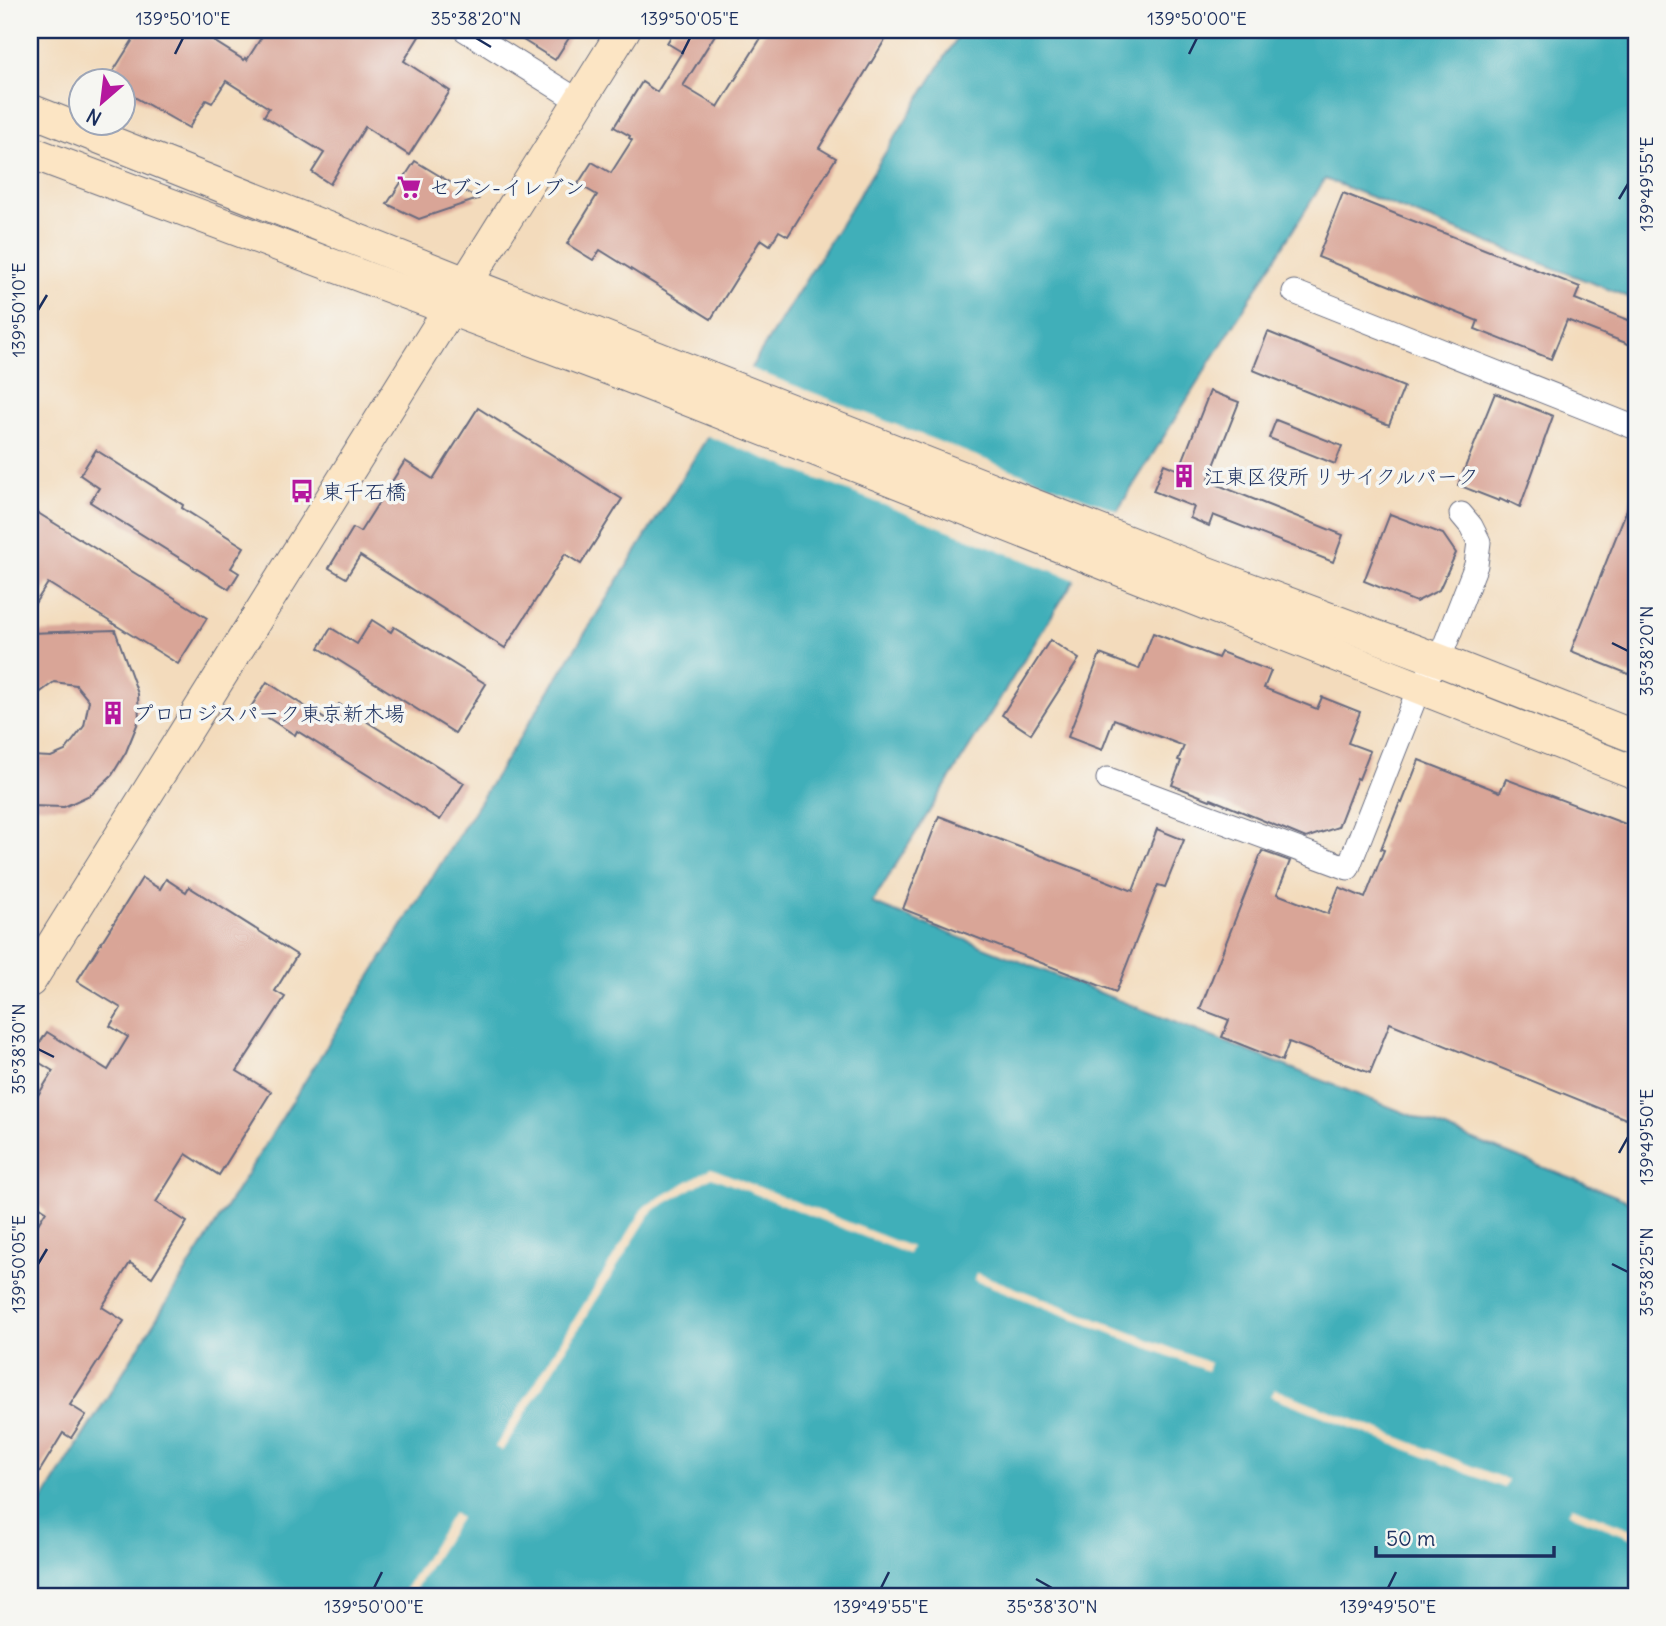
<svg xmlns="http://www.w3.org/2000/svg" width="1666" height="1626" viewBox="0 0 1666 1626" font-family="Delius,'Klee One',sans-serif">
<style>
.water{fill:#3fafb9;stroke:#2d6f8c;stroke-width:2}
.pier{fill:#f3dbbc}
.building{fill:#d9a597}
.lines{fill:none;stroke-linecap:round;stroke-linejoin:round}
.street-casing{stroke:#676b7f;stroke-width:25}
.secondary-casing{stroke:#676b7f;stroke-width:34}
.street{stroke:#fff;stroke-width:23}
.secondary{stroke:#fce5c4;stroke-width:32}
.ticks{fill:none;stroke:#1b2f5e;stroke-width:2.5}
.labels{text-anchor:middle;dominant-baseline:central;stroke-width:7;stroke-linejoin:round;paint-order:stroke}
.poi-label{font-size:21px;fill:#1b2f5e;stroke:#f6f6f2;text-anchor:start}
.neatline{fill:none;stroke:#1b2f5e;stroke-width:2.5}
.ticks-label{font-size:18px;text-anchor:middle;fill:#1b2f5e}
</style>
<rect width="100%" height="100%" fill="#f6f6f2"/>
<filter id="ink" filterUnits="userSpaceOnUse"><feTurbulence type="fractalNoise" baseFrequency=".0143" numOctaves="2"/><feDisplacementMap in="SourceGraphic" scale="14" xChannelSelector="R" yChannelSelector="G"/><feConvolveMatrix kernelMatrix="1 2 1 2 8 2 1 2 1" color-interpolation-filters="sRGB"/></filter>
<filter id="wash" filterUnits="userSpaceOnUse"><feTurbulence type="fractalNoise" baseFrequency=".00686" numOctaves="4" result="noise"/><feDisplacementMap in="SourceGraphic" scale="28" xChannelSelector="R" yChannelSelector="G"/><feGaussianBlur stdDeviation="1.57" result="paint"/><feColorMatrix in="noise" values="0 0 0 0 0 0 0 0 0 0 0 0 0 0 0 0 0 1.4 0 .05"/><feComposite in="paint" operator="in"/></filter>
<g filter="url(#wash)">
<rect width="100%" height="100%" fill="#f3dbbc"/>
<polygon class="water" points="962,30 1636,30 1636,300 1325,179 872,903 1636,1204 1636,1596 30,1596 30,1521"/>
<g class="pier">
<polygon points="747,367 1121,512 1078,581 705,435"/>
<polygon points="711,1168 911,1247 908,1254 712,1177 652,1211 502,1451 495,1447 645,1206"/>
<polygon points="977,1273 1210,1363 1207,1371 974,1280"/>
<polygon points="1275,1389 1508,1480 1504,1488 1271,1396"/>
<polygon points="1572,1506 1636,1531 1636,1540 1568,1513"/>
<polygon points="453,1513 460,1518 411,1596 401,1596"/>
</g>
<g id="blocks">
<g class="building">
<polygon points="139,30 196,30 244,60 245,58 247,60 266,30 423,30 404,61 450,91 409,155 365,127 330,184 312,172 324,153 264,116 269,108 226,81 212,103 206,100 189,128 124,91 125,89 122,87 122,80 112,80 109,78"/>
<polygon points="507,30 574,30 555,60"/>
<polygon points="675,30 718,30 683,86 718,107 766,30 891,30 819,148 836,158 826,174 788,236 779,231 770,245 761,239 711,319 600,250 593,260 567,244 597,195 578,184 592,162 611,173 632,140 629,138 630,136 614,127 642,82 657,92 682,52 667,43"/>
<polygon points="415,161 478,199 419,219 387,204"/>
<polygon points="1343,193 1580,287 1575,299 1636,323 1636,347 1567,320 1551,359 1475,329 1478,321 1318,257"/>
<polygon points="1268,332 1404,387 1389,425 1253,370"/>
<polygon points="1210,391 1239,402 1208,481 1343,535 1333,562 1213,515 1209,526 1190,518 1194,507 1153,491 1164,464 1179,470"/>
<polygon points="1495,393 1553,416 1520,507 1508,501 1508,503 1500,499 1499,501 1458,485"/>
<polygon points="478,408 622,499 581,564 565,554 505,648 360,556 346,578 329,568 353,528 360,532 405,461 433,479"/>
<polygon points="1276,420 1342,446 1335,464 1269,438"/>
<polygon points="96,450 183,505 182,508 244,547 231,568 239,573 229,589 90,502 99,488 80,475"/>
<polygon points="1635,489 1636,489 1636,677 1571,651"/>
<polygon points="30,508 207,618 178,664 48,583 30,611"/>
<polygon points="1390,514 1443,534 1456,553 1439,590 1416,602 1364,581"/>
<polygon points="372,620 391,632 394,627 486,684 455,733 319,648 331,628 357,644"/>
<polygon points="115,630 138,694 139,720 126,752 112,775 92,794 64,807 30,806 30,756 51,757 65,751 84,726 89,701 76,685 54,682 30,700 30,633"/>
<polygon points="1153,633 1218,658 1221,652 1271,671 1264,688 1317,709 1322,697 1360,712 1348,743 1370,751 1359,779 1357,778 1338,827 1306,838 1211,799 1210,800 1172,785 1181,761 1178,760 1184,746 1114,719 1102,750 1068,737 1100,654 1139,669"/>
<polygon points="1050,640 1079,659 1031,734 1002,715"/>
<polygon points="267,682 328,721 339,704 464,783 440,820 297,731 295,735 251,707"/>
<polygon points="1419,760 1500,792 1506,779 1636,828 1636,1123 1390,1023 1370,1073 1289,1042 1282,1061 1222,1037 1229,1020 1200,1009 1262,851 1290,861 1277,894 1328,914 1339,887 1365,898 1384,850 1381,849 1400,802 1402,803"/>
<polygon points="939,816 1133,891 1157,829 1184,840 1165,887 1158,885 1116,992 903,909"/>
<polygon points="142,878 160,889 166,879 186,892 189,887 297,955 275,991 285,997 237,1071 271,1092 219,1175 186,1154 156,1202 187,1222 152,1277 130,1263 102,1307 124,1321 70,1405 86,1415 71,1438 63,1433 30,1487 30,1237 46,1211 30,1200 30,1108 53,1071 30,1057 47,1032 108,1070 128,1037 110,1026 121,1008 77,981"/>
</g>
</g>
</g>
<g filter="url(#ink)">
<use href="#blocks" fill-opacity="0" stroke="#676b7f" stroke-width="2"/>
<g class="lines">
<g class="street-casing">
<g id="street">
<polyline points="465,30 579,101"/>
<polyline points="1294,292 1636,428"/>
<polyline points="1108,779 1348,868 1419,688 1439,660 1476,565 1479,542 1471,526 1461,514"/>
</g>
</g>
<g class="secondary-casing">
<g id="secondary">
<polyline points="30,110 466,283 1207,573 1439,660 1636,737"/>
<polyline points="30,152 623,374 1636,773"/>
<polyline points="30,981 624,30"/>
</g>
</g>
<use href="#street" class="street"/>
<use href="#secondary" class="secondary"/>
</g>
</g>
<path class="ticks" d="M476 38 491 47M175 54 183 38M682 54 690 38M1189 54 1197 38M1619 199 1628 184M38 310 47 295M1612 643 1628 651M38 1049 54 1057M1619 1153 1628 1137M38 1264 47 1249M1612 1264 1628 1272M1036 1579 1052 1588M374 1588 382 1572M881 1588 889 1572M1388 1588 1396 1572"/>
<defs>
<g id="supermarket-bare" transform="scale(1.89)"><path d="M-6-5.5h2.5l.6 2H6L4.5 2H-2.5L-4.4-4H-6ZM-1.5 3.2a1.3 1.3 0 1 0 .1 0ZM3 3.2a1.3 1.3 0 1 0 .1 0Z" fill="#b5179e" stroke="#f6f6f2" stroke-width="2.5" paint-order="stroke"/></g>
<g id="building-bare" transform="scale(1.89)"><path d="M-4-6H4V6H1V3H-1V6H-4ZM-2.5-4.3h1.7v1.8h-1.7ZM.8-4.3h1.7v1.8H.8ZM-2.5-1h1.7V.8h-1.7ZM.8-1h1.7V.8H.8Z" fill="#b5179e" stroke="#f6f6f2" stroke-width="2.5" paint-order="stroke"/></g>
<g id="bus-bare" transform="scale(1.89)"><path d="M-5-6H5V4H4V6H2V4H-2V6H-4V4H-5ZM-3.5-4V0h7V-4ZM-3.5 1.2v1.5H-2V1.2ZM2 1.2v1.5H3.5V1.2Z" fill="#b5179e" stroke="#f6f6f2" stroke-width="2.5" paint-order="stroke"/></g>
</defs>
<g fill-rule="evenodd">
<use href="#supermarket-bare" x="409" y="187"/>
<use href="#building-bare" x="1184" y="476"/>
<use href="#bus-bare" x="302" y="491"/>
<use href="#building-bare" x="113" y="713"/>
</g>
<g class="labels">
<g class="poi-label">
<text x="429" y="187">セブン-イレブン</text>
<text x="1204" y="476">江東区役所 リサイクルパーク</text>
<text x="322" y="491">東千石橋</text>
<text x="133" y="713">プロロジスパーク東京新木場</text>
</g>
</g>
<rect width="1666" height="1626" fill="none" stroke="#f6f6f2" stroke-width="77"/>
<g transform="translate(102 102) rotate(208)"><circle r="33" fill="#f6f6f2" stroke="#9ea6b7" stroke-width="2"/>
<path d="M0-5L12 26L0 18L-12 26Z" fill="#b5179e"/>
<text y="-10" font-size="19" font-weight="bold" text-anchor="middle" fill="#1b2f5e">N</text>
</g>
<path d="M1376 1546v10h178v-10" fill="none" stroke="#1b2f5e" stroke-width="3.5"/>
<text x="1386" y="1546" font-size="21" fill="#1b2f5e" stroke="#f6f6f2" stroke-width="5" paint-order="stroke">50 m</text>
<rect x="38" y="38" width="1590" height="1550" class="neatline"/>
<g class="ticks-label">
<text x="183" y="25">139°50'10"E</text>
<text x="476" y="25">35°38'20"N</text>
<text x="690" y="25">139°50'05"E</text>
<text x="1197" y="25">139°50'00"E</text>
<text transform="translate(1647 184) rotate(-90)" y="6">139°49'55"E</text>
<text transform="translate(19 310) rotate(-90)" y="6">139°50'10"E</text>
<text transform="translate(1647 651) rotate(-90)" y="6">35°38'20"N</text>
<text transform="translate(19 1049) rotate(-90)" y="6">35°38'30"N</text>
<text transform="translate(1647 1137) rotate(-90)" y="6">139°49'50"E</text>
<text transform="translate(19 1264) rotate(-90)" y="6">139°50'05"E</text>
<text transform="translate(1647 1272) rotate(-90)" y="6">35°38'25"N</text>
<text x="374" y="1613">139°50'00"E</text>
<text x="881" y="1613">139°49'55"E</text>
<text x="1052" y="1613">35°38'30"N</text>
<text x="1388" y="1613">139°49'50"E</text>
</g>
</svg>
